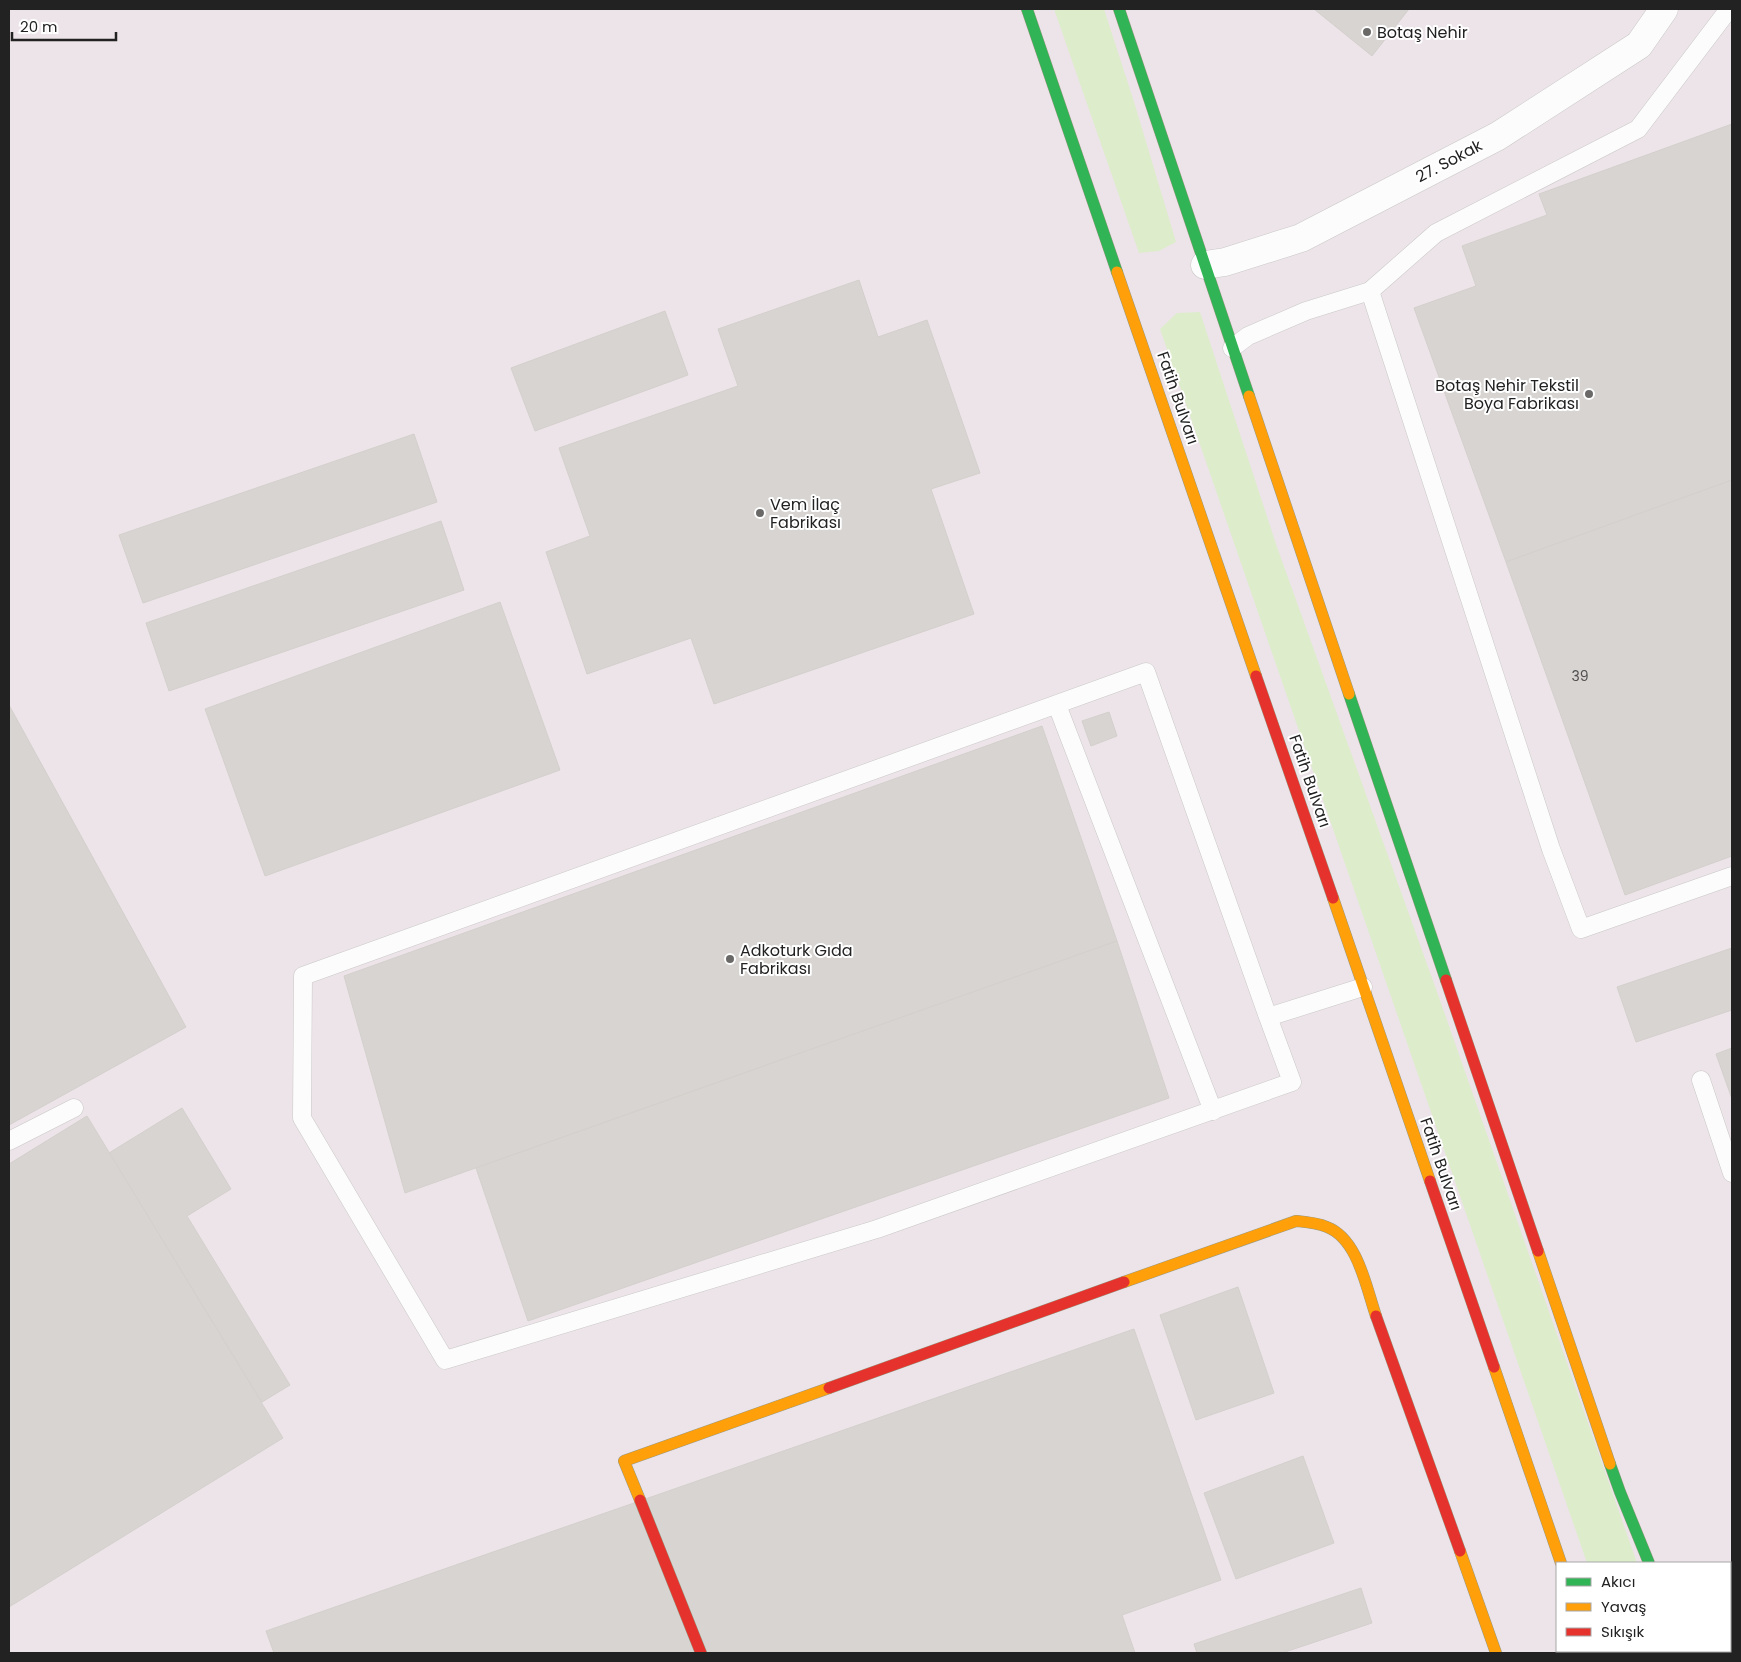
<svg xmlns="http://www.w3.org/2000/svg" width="1741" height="1662" viewBox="0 0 1741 1662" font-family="Poppins,sans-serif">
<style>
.industrial{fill:#ede4e9;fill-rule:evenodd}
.grass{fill:#ddeccb}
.building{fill:#d7d4d2;stroke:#d3d0cc}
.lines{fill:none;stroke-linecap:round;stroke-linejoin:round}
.lane-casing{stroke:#c9c8c7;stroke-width:19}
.street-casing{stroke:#c9c8c7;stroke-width:29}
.fast-casing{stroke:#999a82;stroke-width:12}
.slow-casing{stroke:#999a82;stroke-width:12}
.jam-casing{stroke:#999a82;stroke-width:12}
.lane{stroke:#fdfcfc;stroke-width:18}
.street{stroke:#fdfcfc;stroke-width:28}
.fast{stroke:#30b455;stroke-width:11}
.slow{stroke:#ff9f0a;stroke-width:11}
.jam{stroke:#e5322d;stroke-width:11}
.poi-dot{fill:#6a6968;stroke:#fff;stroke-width:2}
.labels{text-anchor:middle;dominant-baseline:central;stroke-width:4;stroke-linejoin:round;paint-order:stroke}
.number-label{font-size:14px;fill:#4f4e4e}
.poi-label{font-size:16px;fill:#222;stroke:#fff;text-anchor:start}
.street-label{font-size:16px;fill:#222;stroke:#fff}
</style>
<rect width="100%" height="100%" fill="#f0eeeb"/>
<path class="industrial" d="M9 9H1732V1653H9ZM1557 1563H1730V1651H1557Z"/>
<g class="grass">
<polygon points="1054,9 1104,9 1135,105 1176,242 1159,251 1139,253"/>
<polygon points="1200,312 1277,547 1441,1003 1637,1563 1587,1563 1160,329 1177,313"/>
</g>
<g class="building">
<polygon points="1314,9 1409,9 1372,56"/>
<polygon points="1732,124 1732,480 1506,562 1414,308 1476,286 1462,246 1547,215 1539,194"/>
<polygon points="859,280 878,337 927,320 980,473 931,489 974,614 714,704 691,638 587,674 546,552 590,536 559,448 738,386 718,329"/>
<polygon points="665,311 688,375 535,431 511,368"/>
<polygon points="414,434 437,502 143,603 119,535"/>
<polygon points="1732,480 1732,856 1625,895 1506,562"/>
<polygon points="441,521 464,590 169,691 146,623"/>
<polygon points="500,602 560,770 265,876 205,709"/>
<polygon points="9,705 186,1027 9,1125"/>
<polygon points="1109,712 1117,736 1091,746 1082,721"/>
<polygon points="1042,726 1117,941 405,1193 344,976"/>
<polygon points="1117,941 1169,1098 528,1321 476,1168"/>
<polygon points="1732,948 1732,1010 1636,1042 1617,987"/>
<polygon points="1732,1048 1732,1099 1716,1054"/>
<polygon points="182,1108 231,1189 187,1216 290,1385 262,1402 109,1153"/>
<polygon points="87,1116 283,1438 9,1607 9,1164"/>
<polygon points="1238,1287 1274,1393 1196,1420 1160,1315"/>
<polygon points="1134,1329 1221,1580 1122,1615 1135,1653 274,1653 266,1631"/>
<polygon points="1303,1456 1334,1543 1236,1579 1204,1493"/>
<polygon points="1361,1588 1372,1623 1282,1653 1197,1653 1194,1644"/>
</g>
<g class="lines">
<g class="lane-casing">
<g id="lane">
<polyline points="1370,291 1551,849 1581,929 1732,876"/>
<polyline points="1232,348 1248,336 1306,311 1370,291 1436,233 1638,129 1729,9"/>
<polyline points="1057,705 1213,1111"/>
<polyline points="1268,1017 1292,1082 877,1229 445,1360 302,1118 303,976 1146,672 1268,1017 1363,987"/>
<polyline points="1701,1080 1732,1173"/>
<polyline points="9,1141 74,1108"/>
</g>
</g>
<g class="street-casing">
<polyline id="street" points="1205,265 1225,262 1301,238 1498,136 1639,45 1664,9"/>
</g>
<g class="fast-casing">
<g id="fast">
<polyline points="1027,9 1117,272"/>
<polyline points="1119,9 1249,396"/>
<polyline points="1349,694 1446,980"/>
<polyline points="1610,1464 1620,1492 1649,1563"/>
<polyline points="1592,1651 1592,1653"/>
</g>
</g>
<g class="slow-casing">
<g id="slow">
<polyline points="1117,272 1256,676"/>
<polyline points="1249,396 1349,694"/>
<polyline points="1333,898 1430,1181"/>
<polyline points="1538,1251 1610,1464"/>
<path d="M1124 1282 1296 1221C1306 1222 1317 1223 1327 1227 1358 1239 1366 1287 1376 1316"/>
<polyline points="1494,1367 1561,1563"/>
<polyline points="640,1500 624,1461 829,1388"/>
<polyline points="1460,1551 1496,1653"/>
<polyline points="1685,1651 1686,1653"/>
</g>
</g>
<g class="jam-casing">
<g id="jam">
<polyline points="1256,676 1333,898"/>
<polyline points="1446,980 1538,1251"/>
<polyline points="1430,1181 1494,1367"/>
<polyline points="1376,1316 1460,1551"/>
<polyline points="829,1388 1124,1282"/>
<polyline points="640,1500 701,1653"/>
</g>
</g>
<use href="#lane" class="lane"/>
<use href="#street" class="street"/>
<use href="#fast" class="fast"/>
<use href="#slow" class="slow"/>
<use href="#jam" class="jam"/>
</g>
<g class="poi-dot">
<circle cx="1367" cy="32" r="5"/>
<circle cx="1589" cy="394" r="5"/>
<circle cx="760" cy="513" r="5"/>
<circle cx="730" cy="959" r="5"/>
</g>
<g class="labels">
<g class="number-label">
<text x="1580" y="676">39</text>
</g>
<g class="poi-label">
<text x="1377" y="32">Botaş Nehir</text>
<text x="1579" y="385" text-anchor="end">Botaş Nehir Tekstil<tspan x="1579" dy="18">Boya Fabrikası</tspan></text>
<text x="770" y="504">Vem İlaç<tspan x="770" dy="18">Fabrikası</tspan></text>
<text x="740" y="950">Adkoturk Gıda<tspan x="740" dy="18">Fabrikası</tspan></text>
</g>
<g class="street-label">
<text transform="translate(1449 161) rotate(-28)">27. Sokak</text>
<text transform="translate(1178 398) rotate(71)">Fatih Bulvarı</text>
<text transform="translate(1310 781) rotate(71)">Fatih Bulvarı</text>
<text transform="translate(1441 1164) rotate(71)">Fatih Bulvarı</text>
</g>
</g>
<rect width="1741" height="1662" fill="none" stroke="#222222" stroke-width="20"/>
<rect x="1556" y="1562" width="175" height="90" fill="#ffffff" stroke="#a7a7a7"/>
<rect x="1566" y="1578" width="25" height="8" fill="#30b455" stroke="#a7a7a7"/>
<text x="1601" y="1587" font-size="15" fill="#222222">Akıcı</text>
<rect x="1566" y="1603" width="25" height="8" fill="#ff9f0a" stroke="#a7a7a7"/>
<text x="1601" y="1612" font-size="15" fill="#222222">Yavaş</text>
<rect x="1566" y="1628" width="25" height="8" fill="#e5322d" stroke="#a7a7a7"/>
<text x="1601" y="1637" font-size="15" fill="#222222">Sıkışık</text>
<path d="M12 32v8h104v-8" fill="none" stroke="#222222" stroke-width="2.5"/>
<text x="20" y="32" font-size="15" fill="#222222" stroke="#ffffff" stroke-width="4" paint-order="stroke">20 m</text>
</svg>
